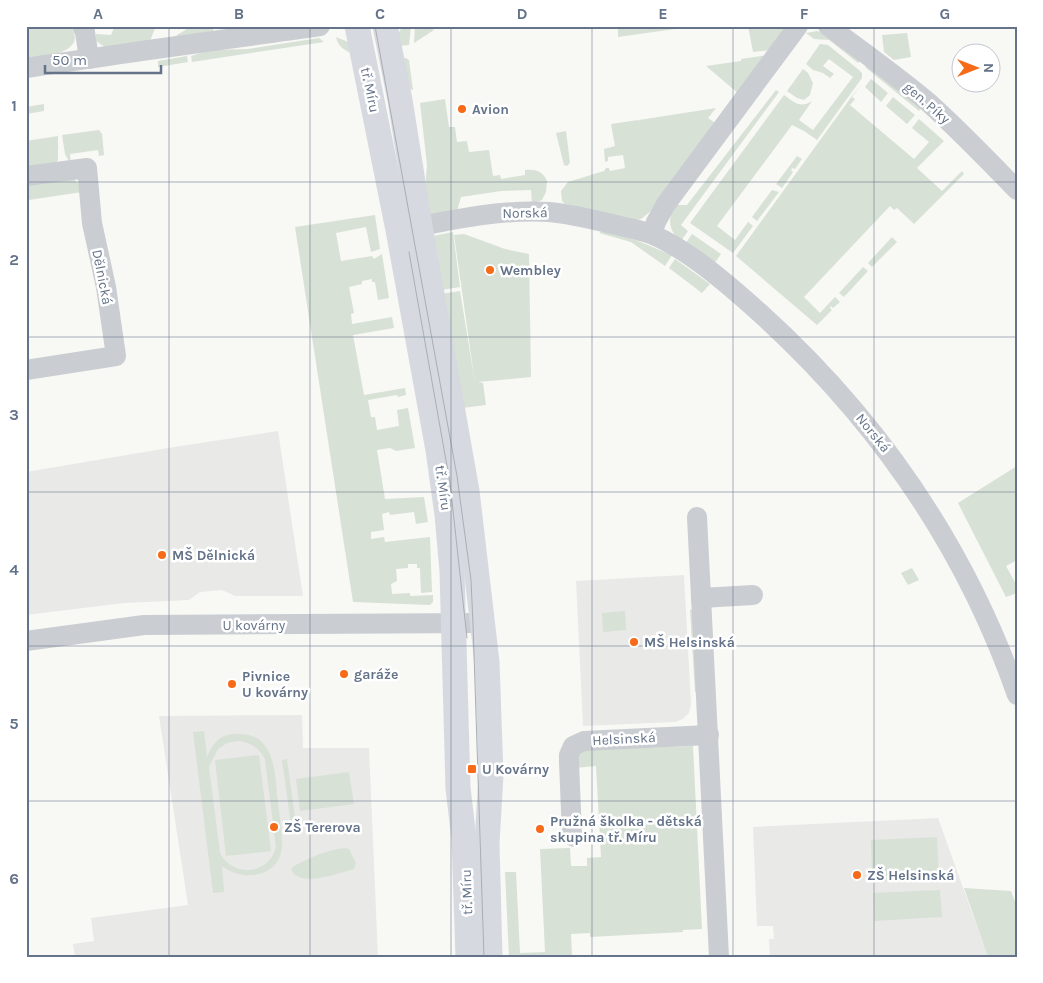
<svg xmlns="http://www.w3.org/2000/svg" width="1043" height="983" viewBox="0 0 1043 983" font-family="Karla,sans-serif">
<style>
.built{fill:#e9e9e8}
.green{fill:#d8e1d6;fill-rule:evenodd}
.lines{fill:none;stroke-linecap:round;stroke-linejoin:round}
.minor{stroke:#cacdd1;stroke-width:20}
.major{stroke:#d6dae0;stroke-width:25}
.tram{stroke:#a9aeb5;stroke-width:1}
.grid{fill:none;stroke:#647389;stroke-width:1;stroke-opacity:0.55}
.poi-dot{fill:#f66a18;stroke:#fff;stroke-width:2}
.labels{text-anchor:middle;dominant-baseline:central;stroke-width:5;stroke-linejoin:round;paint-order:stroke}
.street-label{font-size:14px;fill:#647389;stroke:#fff}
.poi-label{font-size:14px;font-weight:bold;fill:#647389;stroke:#fff;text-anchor:start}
.neatline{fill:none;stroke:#647389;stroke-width:2}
.grid-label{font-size:16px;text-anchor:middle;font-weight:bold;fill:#647389}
</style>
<rect width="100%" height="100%" fill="#f8f8f5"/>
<g class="built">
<polygon points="278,431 303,596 235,596 222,590 200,592 189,600 124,603 26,615 26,472 168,448"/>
<polygon points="684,575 691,704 689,713 683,719 675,722 583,726 576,581"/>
<polygon points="302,715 303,748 369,748 378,957 75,957 73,944 94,941 91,918 188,905 159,716"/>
<polygon points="938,818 988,957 770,957 769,939 774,939 773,926 757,926 753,827"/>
</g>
<g class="green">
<path d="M26 26H70C90 53 42 57 26 60Z"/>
<polygon points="115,26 150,26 155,28 150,41 105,47 96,41 96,34 111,35"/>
<polygon points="192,26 214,26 213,31 177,37 177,35"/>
<polygon points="403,26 411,26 409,45 398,46 399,32"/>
<polygon points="415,26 426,26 434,30 414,43"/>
<polygon points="631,26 689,26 689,27 618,37 618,29"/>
<polygon points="748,26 785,26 771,50 753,52"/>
<polygon points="817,31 824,33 861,60 858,63 829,40 814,39 806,33"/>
<polygon points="907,33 911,57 894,60 884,52 882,35"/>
<path d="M336 37 348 42 350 53C343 49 338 46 336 37Z"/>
<polygon points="319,38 324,42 192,62 191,56 210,50 248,49"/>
<path d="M820 44 828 45 859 70 862 73V78L817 140 804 131 792 125 717 226 735 240 748 222 753 226 733 253 690 223 784 95C794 102 800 109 812 101L799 120 813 130 853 77 829 59 823 66 834 74 830 78 823 73 813 70 806 64Z"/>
<polygon points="768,55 739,94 706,66 741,61 741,59"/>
<polygon points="187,56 188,62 158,67 158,61"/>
<polygon points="406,58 409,60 413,90 410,89 400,59"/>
<polygon points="867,64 921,108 919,111 865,67"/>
<polygon points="803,69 808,73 813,83 810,95 804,100 797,98 787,91"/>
<polygon points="871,79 888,93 881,102 865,87"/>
<polygon points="863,83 852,97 855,99 850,105 914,159 929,142 912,128 919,119 944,141 917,168 942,191 962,171 964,174 914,224 897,208 894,210 890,206 804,297 820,313 835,297 840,302 833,308 831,306 830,308 832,310 817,325 736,256 852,96"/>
<path d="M776 90 779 92 681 225 688 231 681 241C668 230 668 220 674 205H687Z"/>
<polygon points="893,97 915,115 907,124 886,106"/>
<path d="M445 99 449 127H455L457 142 467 141 469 152 489 150 493 176 500 175 501 179 525 175V170C535 169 543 171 547 181L546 192 542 200 532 204 531 190 501 191 461 197 457 211 429 215 425 190 427 165 420 103Z"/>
<polygon points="44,104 44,111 26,114 26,107"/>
<polygon points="716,108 708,118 717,124 651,211 641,219 635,221 565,204 562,201 561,191 568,182 604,171 606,168 609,168 610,171 625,168 623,155 608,157 608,161 605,162 604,149 615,146 611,124 638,120 638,121 639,120"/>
<polygon points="99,130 102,134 104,155 99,156 98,150 70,154 71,165 65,154 62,135"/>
<polygon points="566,131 570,163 567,166 564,165 556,133"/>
<polygon points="58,136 58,159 55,167 26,172 26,141"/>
<polygon points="797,156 802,159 795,169 792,168 791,170 793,172 782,188 776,184"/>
<polygon points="72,178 78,183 82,192 29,200 26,180"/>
<polygon points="772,190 779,192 757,221 752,217"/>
<polygon points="375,215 380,249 371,252 366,227 336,233 341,261 372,256 374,259 382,254 389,298 378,300 375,282 372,282 372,279 362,281 362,284 349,287 354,313 351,314 352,324 392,317 394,328 353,335 364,395 405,388 406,395 398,397 397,395 368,400 371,417 375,417 377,430 399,426 397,410 408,408 415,448 396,451 390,448 377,450 385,499 424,497 428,522 416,524 414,512 390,515 389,512 382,514 384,530 371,532 371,539 384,537 385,542 430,537 432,592 421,593 420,568 417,568 417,564 408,564 408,568 396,569 397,581 391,584 392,594 410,593 410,596 433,595 433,602 430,605 353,602 295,227"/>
<path d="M603 231C622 232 653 248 672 255L665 266 631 242 599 233Z"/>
<polygon points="453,232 460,287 441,290 433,236"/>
<polygon points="464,234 505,249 529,254 531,377 478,382 483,383 486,405 462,408 441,294 460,291 475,383 454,235"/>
<polygon points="692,234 721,254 714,264 685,244"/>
<polygon points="892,237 897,242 872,267 868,263"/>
<polygon points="675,259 710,284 702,293 669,268"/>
<polygon points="863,267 868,271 844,297 839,293"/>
<polygon points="1017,466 1017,560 1006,566 1017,586 1017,593 1006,597 958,503"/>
<polygon points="912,568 919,580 908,585 901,573"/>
<polygon points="695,609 700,692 695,692 690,610"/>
<polygon points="625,611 626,630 603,632 602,613"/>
<path d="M204 731 207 757C214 742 219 734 238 734 273 733 275 769 277 795 279 810 281 826 282 841 284 876 246 884 222 866L224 892 213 893 193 732ZM237 741C250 742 258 747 265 759L276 847C269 875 233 878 220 853L209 767 218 749 227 743Z"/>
<polygon points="693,746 702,929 683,930 683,932 590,937 590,933 571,934 572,957 509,957 505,872 516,872 520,953 545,952 540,849 570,848 571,866 587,866 587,858 601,857 596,766 575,768 579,755 583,750"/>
<polygon points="259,755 271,851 226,856 215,760"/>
<polygon points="287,759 296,825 291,825 282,760"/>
<polygon points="349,772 354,804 300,811 296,779"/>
<polygon points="937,837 939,879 872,882 871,840"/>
<path d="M345 848 349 849 356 863 354 869C338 873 305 887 292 872V868L294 866C311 857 326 850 345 848Z"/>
<polygon points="964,888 1011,891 1017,907 1017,957 988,957"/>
<polygon points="940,890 942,917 874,921 873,893"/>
</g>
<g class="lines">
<g class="minor">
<polyline points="82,26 85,32 89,59"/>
<path d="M828 26C862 51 897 76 929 103 960 131 988 160 1017 190"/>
<path d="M26 68C124 53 222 40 320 26"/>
<polyline points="26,176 87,168 92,223 106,287 116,356 26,370"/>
<path d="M405 229C452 220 500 209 549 212 572 214 594 220 616 225 628 228 642 230 653 235 689 250 731 287 760 313 877 419 965 546 1017 695"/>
<polyline points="652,234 656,222 666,204 798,26"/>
<polyline points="697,517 719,957"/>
<polyline points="701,598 753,595"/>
<polyline points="26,641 144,625 482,623"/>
<polyline points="574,837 572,835 569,762 569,755 573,746 584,741 709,735"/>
</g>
<g class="major">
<polyline points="357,26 398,230 438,450 447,515 452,571 458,788 464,839 468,957"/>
<polyline points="385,26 400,100 420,226 467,491 487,662 491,775 487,843 490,957"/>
</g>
<g class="tram">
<polyline points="375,26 457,476 471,580 473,624 484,957"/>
<polyline points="409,252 450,483 467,638"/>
</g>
</g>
<path class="grid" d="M169 26V957M310 26V957M451 26V957M592 26V957M733 26V957M874 26V957M26 182H1017M26 337H1017M26 492H1017M26 646H1017M26 801H1017"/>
<g class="poi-dot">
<circle cx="462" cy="109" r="5"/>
<circle cx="490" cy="270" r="5"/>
<circle cx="162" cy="555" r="5"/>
<circle cx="634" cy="642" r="5"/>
<circle cx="344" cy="674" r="5"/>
<circle cx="232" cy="684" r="5"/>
<rect x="467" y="764" width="10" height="10" rx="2.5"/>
<circle cx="274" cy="827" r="5"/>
<circle cx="540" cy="829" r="5"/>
<circle cx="857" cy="875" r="5"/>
</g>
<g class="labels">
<g class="street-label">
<text transform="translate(370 90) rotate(78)">tř. Míru</text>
<text transform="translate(927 103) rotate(41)">gen. Píky</text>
<text transform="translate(525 213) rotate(-1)">Norská</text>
<text transform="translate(102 277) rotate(79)">Dělnická</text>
<text transform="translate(873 433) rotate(51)">Norská</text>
<text transform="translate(443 488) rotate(82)">tř. Míru</text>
<text x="254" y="625">U kovárny</text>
<text transform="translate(624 739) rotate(-3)">Helsinská</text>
<text transform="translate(467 892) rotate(-92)">tř. Míru</text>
</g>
<g class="poi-label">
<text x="472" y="109">Avion</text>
<text x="500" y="270">Wembley</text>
<text x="172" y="555">MŠ Dělnická</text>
<text x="644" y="642">MŠ Helsinská</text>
<text x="354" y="674">garáže</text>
<text x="242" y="676">Pivnice<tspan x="242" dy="16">U kovárny</tspan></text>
<text x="482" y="769">U Kovárny</text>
<text x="550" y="821">Pružná školka - dětská<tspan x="550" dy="16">skupina tř. Míru</tspan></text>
<text x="284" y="827">ZŠ Tererova</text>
<text x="867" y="875">ZŠ Helsinská</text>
</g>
</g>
<rect width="1043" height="983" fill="none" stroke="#ffffff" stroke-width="55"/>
<g transform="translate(976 68) rotate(90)"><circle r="24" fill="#ffffff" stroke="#c1c7d0"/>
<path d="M0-4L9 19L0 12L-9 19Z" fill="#f66a18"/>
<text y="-8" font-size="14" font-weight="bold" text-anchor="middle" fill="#647389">N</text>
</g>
<path d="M45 65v8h116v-8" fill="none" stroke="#647389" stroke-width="2.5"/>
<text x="52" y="65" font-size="15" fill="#647389" stroke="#ffffff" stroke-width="4" paint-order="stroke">50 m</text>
<rect x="28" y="28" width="988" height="928" class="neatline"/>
<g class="grid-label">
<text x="98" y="19">A</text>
<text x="239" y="19">B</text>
<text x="380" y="19">C</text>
<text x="522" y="19">D</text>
<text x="663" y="19">E</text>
<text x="804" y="19">F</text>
<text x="945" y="19">G</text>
<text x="14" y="111">1</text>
<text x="14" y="265">2</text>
<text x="14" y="420">3</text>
<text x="14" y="575">4</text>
<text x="14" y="729">5</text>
<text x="14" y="884">6</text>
</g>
</svg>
